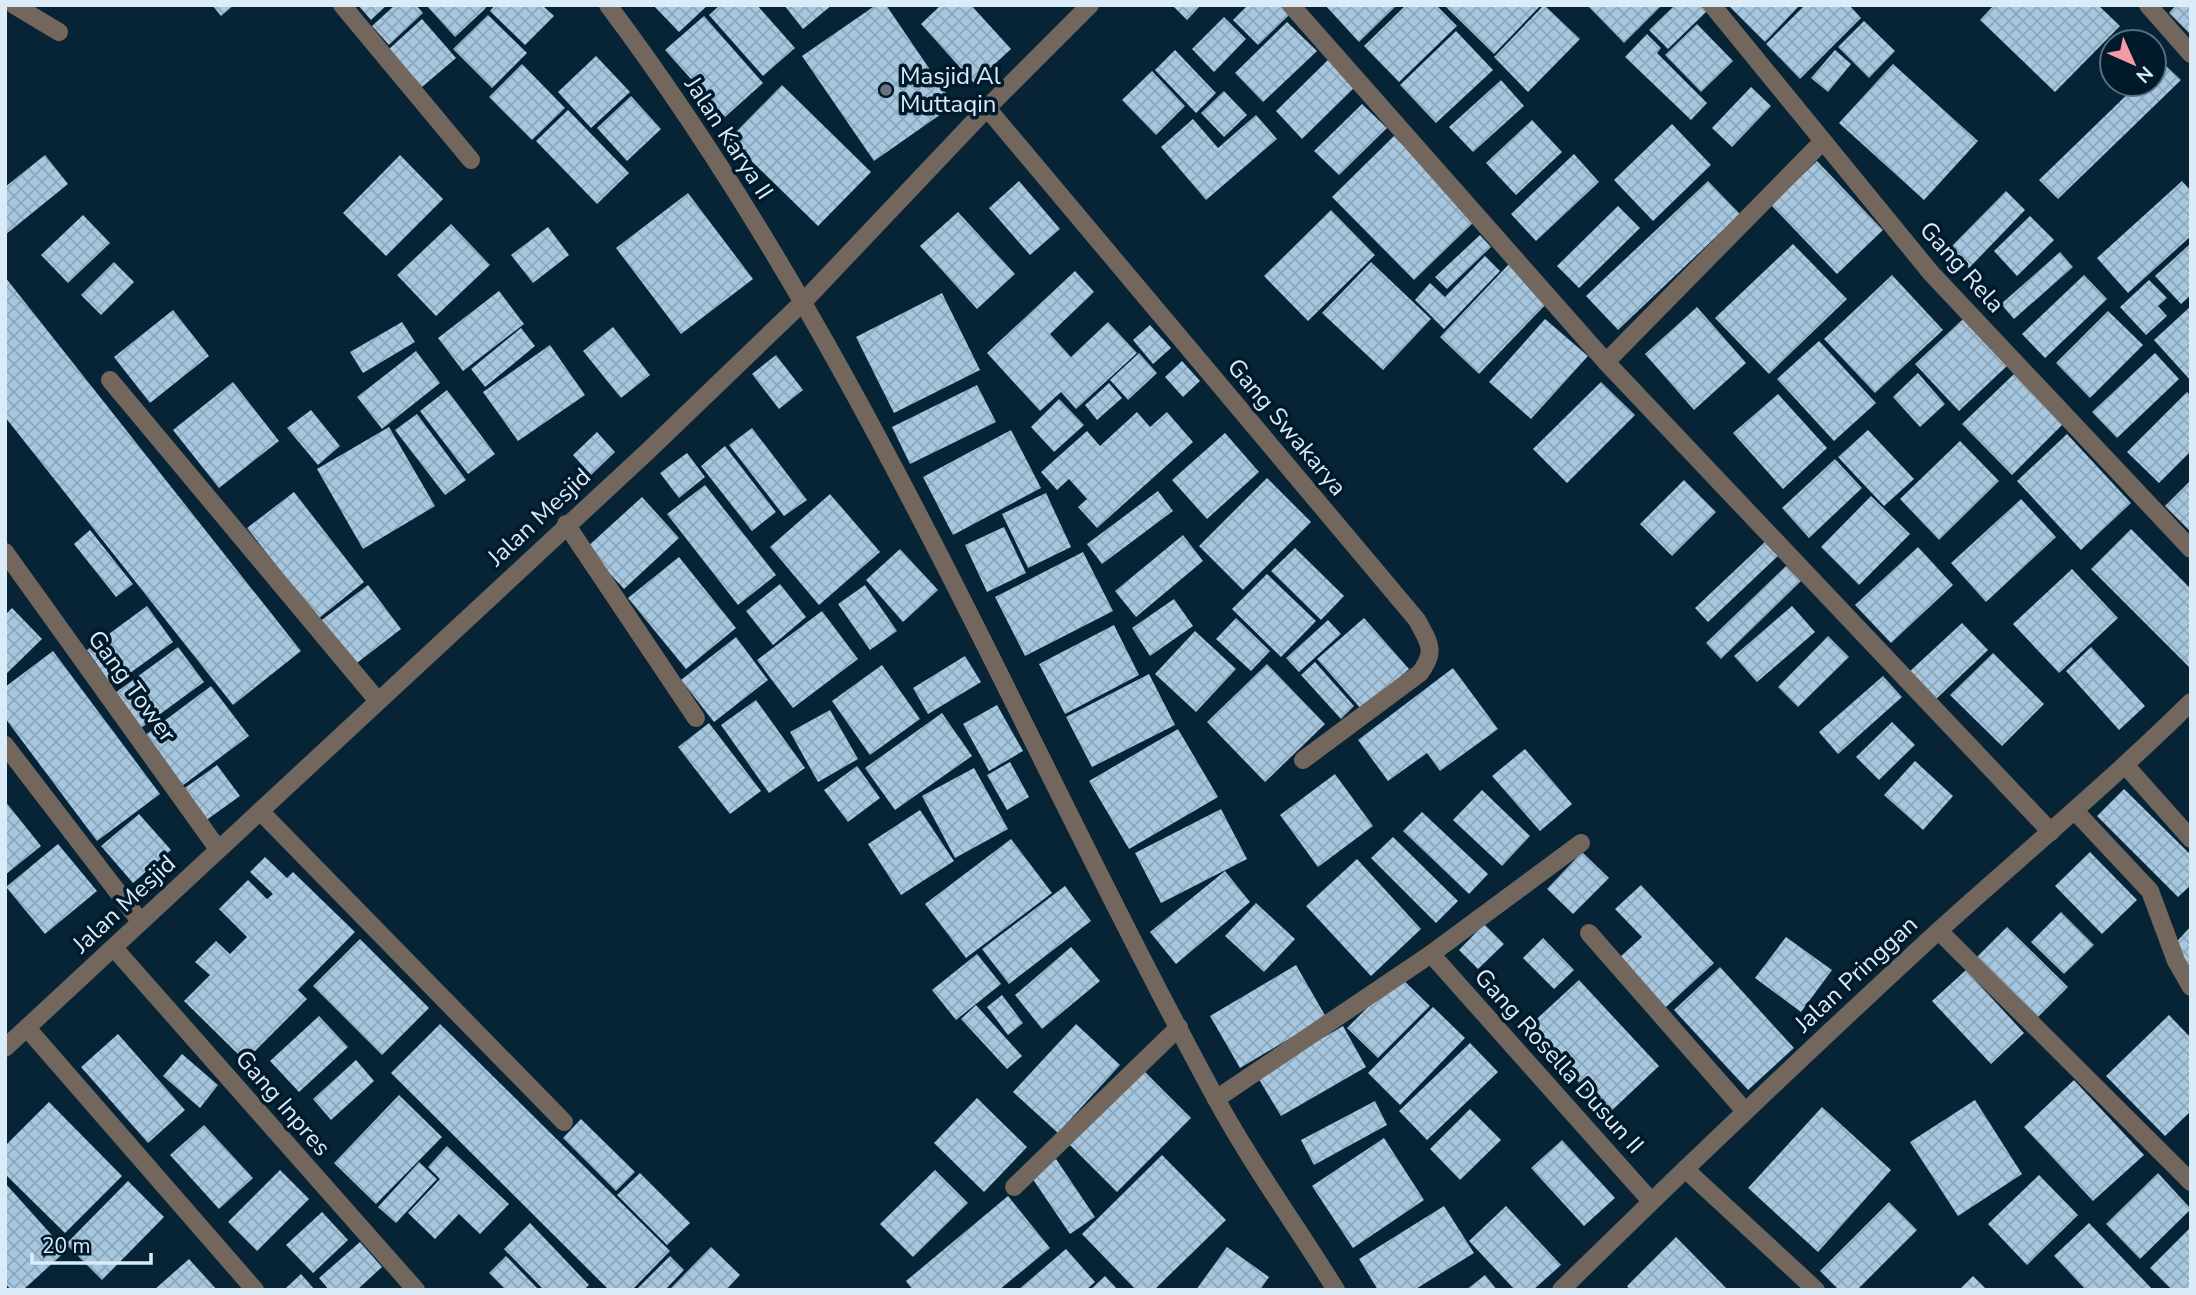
<svg xmlns="http://www.w3.org/2000/svg" width="2196" height="1295" viewBox="0 0 2196 1295" font-family="'Nunito Sans',sans-serif">
<style>
.building{fill:url(#building-cross-hatch)}
.lines{fill:none;stroke-linecap:round;stroke-linejoin:round}
.minor{stroke:#73665c;stroke-width:18}
.worship-dot{fill:#6b7280;stroke:#001a2c;stroke-width:2.5}
.labels{text-anchor:middle;dominant-baseline:central;stroke-width:7;stroke-linejoin:round;paint-order:stroke}
.poi-label{font-size:24px;fill:#dbecf8;stroke:#001a2c;text-anchor:start}
.street-label{font-size:24px;fill:#dbecf8;stroke:#001a2c}
</style>
<defs>
<pattern id="building-cross-hatch" width="8" height="8" patternUnits="userSpaceOnUse" patternTransform="scale(1.75)"><rect width="8" height="8" fill="#a6c7df"/><path d="M0 0l8 8M0 8l8-8" fill="none" stroke="#8da7ba"/></pattern>
</defs>
<rect width="100%" height="100%" fill="#062436"/>
<g class="building">
<polygon points="212,5 234,5 221,16"/>
<polygon points="358,5 387,5 371,20"/>
<polygon points="395,5 416,5 423,13 389,45 372,26"/>
<polygon points="426,5 484,5 486,8 455,37"/>
<polygon points="495,5 542,5 554,16 525,45 490,11"/>
<polygon points="653,5 708,5 679,32"/>
<polygon points="720,5 757,5 795,48 763,76 709,15"/>
<polygon points="784,5 832,5 803,29"/>
<polygon points="876,5 886,5 954,105 874,161 802,56"/>
<polygon points="941,5 971,5 1011,49 974,83 921,24"/>
<polygon points="1172,5 1201,5 1187,20"/>
<polygon points="1248,5 1280,5 1289,15 1258,45 1233,20"/>
<polygon points="1325,5 1397,5 1359,42"/>
<polygon points="1406,5 1436,5 1457,26 1399,82 1364,46"/>
<polygon points="1444,5 1541,5 1494,54"/>
<polygon points="1544,5 1580,39 1528,92 1494,57"/>
<polygon points="1587,5 1662,5 1624,43"/>
<polygon points="1675,5 1700,5 1707,11 1668,49 1649,30"/>
<polygon points="1728,5 1800,5 1765,42"/>
<polygon points="1805,5 1849,5 1861,18 1800,79 1766,44"/>
<polygon points="1994,5 2098,5 2120,26 2055,92 1980,20"/>
<polygon points="2176,5 2191,5 2191,35 2169,13"/>
<polygon points="488,15 527,53 492,88 453,49"/>
<polygon points="704,16 763,83 725,117 665,50"/>
<polygon points="1224,17 1246,39 1214,72 1192,49"/>
<polygon points="422,19 456,58 422,87 389,49"/>
<polygon points="1864,21 1895,51 1869,78 1838,47"/>
<polygon points="1287,22 1317,51 1263,102 1235,73"/>
<polygon points="1697,24 1733,61 1701,92 1665,55"/>
<polygon points="1456,31 1493,70 1436,123 1400,85"/>
<polygon points="1647,34 1661,48 1657,53 1707,103 1691,120 1625,57"/>
<polygon points="1175,50 1216,93 1196,113 1155,70"/>
<polygon points="1835,50 1851,64 1828,92 1811,78"/>
<polygon points="596,56 630,92 591,128 558,92"/>
<polygon points="1330,58 1356,86 1302,139 1276,111"/>
<polygon points="2161,61 2181,80 2058,199 2039,180 2138,84 2154,84 2154,68"/>
<polygon points="522,64 565,108 532,140 489,97"/>
<polygon points="1893,64 1978,141 1924,200 1839,123"/>
<polygon points="1152,71 1185,106 1156,135 1122,100"/>
<polygon points="1501,80 1524,106 1473,152 1449,127"/>
<polygon points="782,85 871,172 818,226 729,139"/>
<polygon points="1751,87 1771,106 1732,147 1712,128"/>
<polygon points="1224,91 1247,115 1224,137 1201,113"/>
<polygon points="631,96 661,129 627,161 597,128"/>
<polygon points="1362,104 1387,128 1339,175 1314,151"/>
<polygon points="568,110 629,173 597,204 536,141"/>
<polygon points="1256,115 1277,139 1206,200 1161,147 1193,119 1218,148"/>
<polygon points="1532,120 1562,152 1516,195 1486,163"/>
<polygon points="1672,124 1711,165 1653,221 1614,180"/>
<polygon points="1394,136 1476,220 1414,280 1332,197"/>
<polygon points="1574,154 1599,182 1536,241 1511,214"/>
<polygon points="45,155 68,184 5,235 5,187"/>
<polygon points="400,155 443,199 386,256 343,213"/>
<polygon points="1817,161 1883,230 1837,274 1771,205"/>
<polygon points="1019,181 1060,229 1030,255 989,208"/>
<polygon points="1708,181 1740,214 1618,330 1586,296"/>
<polygon points="2182,181 2191,191 2191,236 2128,293 2097,258"/>
<polygon points="2006,191 2025,210 1969,268 1949,249"/>
<polygon points="688,193 753,279 681,334 616,248"/>
<polygon points="1618,206 1640,228 1579,288 1557,266"/>
<polygon points="1331,210 1375,255 1308,321 1264,276"/>
<polygon points="958,212 1015,274 977,309 920,246"/>
<polygon points="83,215 110,243 68,283 41,255"/>
<polygon points="2030,216 2054,240 2017,276 1994,251"/>
<polygon points="451,224 490,265 436,316 397,275"/>
<polygon points="548,227 569,255 533,283 511,255"/>
<polygon points="1480,235 1491,247 1447,289 1435,277"/>
<polygon points="2191,243 2191,295 2181,304 2155,276"/>
<polygon points="1793,244 1847,299 1769,374 1715,318"/>
<polygon points="2060,252 2073,267 2014,319 2001,304"/>
<polygon points="1485,256 1500,271 1444,329 1415,300 1430,283 1445,297"/>
<polygon points="114,262 134,282 101,315 81,295"/>
<polygon points="1371,262 1431,319 1383,370 1322,313"/>
<polygon points="1509,264 1548,302 1479,374 1440,337"/>
<polygon points="1075,271 1094,292 1050,334 1071,357 1108,322 1137,353 1076,409 1061,392 1040,411 987,353"/>
<polygon points="1892,275 1943,330 1875,393 1824,339"/>
<polygon points="2084,275 2107,299 2045,358 2022,334"/>
<polygon points="5,277 301,651 233,705 5,417"/>
<polygon points="2149,280 2167,298 2158,306 2167,316 2146,335 2120,307"/>
<polygon points="499,291 524,324 463,371 438,338"/>
<polygon points="942,293 980,370 894,413 856,337"/>
<polygon points="2191,306 2191,381 2154,340"/>
<polygon points="1697,307 1746,363 1694,410 1645,354"/>
<polygon points="173,310 209,356 150,403 114,357"/>
<polygon points="2108,311 2143,345 2090,398 2056,363"/>
<polygon points="1545,319 1588,356 1531,419 1489,382"/>
<polygon points="1963,319 2007,366 1959,411 1915,364"/>
<polygon points="402,322 415,342 363,373 350,352"/>
<polygon points="1150,325 1171,348 1153,364 1133,340"/>
<polygon points="613,327 650,375 621,398 583,351"/>
<polygon points="521,328 535,346 485,387 471,369"/>
<polygon points="1819,341 1876,403 1834,441 1777,379"/>
<polygon points="550,345 585,395 518,441 483,392"/>
<polygon points="416,351 440,383 382,429 357,397"/>
<polygon points="1139,353 1157,373 1128,400 1110,380"/>
<polygon points="2155,353 2179,379 2117,438 2092,412"/>
<polygon points="776,355 803,390 779,409 752,374"/>
<polygon points="1182,361 1200,381 1183,397 1165,377"/>
<polygon points="1918,373 1945,404 1920,427 1893,397"/>
<polygon points="2014,374 2063,424 2012,475 1962,424"/>
<polygon points="233,382 279,441 219,488 173,430"/>
<polygon points="1601,382 1635,415 1567,483 1533,449"/>
<polygon points="1109,383 1122,398 1097,420 1085,405"/>
<polygon points="977,385 996,422 910,464 892,427"/>
<polygon points="447,390 495,454 468,474 420,411"/>
<polygon points="2187,392 2191,396 2191,451 2159,483 2127,452"/>
<polygon points="1778,394 1827,448 1783,489 1733,433"/>
<polygon points="1059,399 1084,425 1054,452 1031,427"/>
<polygon points="311,410 340,446 318,465 287,428"/>
<polygon points="1137,412 1150,427 1167,412 1193,442 1097,528 1078,507 1087,499 1069,479 1057,490 1041,472 1087,431 1100,446"/>
<polygon points="417,414 466,480 445,495 395,430"/>
<polygon points="389,427 435,506 363,549 317,469"/>
<polygon points="752,428 807,500 784,516 729,445"/>
<polygon points="1011,430 1041,488 953,535 923,477"/>
<polygon points="1868,430 1914,479 1884,506 1838,457"/>
<polygon points="597,432 615,452 591,475 573,455"/>
<polygon points="1225,433 1259,472 1207,519 1172,480"/>
<polygon points="2067,434 2131,503 2081,550 2017,481"/>
<polygon points="1960,441 1999,481 1939,540 1900,499"/>
<polygon points="725,446 776,512 752,531 701,466"/>
<polygon points="687,453 705,477 679,498 660,473"/>
<polygon points="1835,459 1862,488 1809,538 1782,508"/>
<polygon points="1267,478 1311,522 1243,590 1199,546"/>
<polygon points="1684,480 1716,512 1672,556 1640,524"/>
<polygon points="2191,480 2191,532 2165,506"/>
<polygon points="705,485 776,575 738,605 667,514"/>
<polygon points="1158,491 1173,511 1102,564 1087,544"/>
<polygon points="294,492 364,582 318,619 247,528"/>
<polygon points="1046,493 1071,547 1028,568 1002,514"/>
<polygon points="830,494 880,552 819,605 770,547"/>
<polygon points="1871,496 1910,534 1859,585 1821,547"/>
<polygon points="642,497 679,538 624,589 586,548"/>
<polygon points="2021,499 2056,537 1986,602 1951,563"/>
<polygon points="1004,527 1026,573 987,592 965,545"/>
<polygon points="2131,529 2191,589 2189,667 2091,569"/>
<polygon points="90,530 133,584 116,597 74,544"/>
<polygon points="1183,535 1203,561 1136,617 1115,591"/>
<polygon points="1767,540 1780,554 1708,622 1695,608"/>
<polygon points="1918,547 1953,585 1891,643 1855,605"/>
<polygon points="1295,548 1344,596 1321,620 1271,571"/>
<polygon points="900,549 938,590 903,622 866,580"/>
<polygon points="1083,552 1113,611 1025,656 995,597"/>
<polygon points="679,557 736,628 686,669 628,598"/>
<polygon points="1786,566 1801,581 1721,659 1706,643"/>
<polygon points="2072,569 2118,618 2059,673 2013,624"/>
<polygon points="1267,574 1316,621 1281,657 1232,609"/>
<polygon points="780,584 806,617 773,645 746,611"/>
<polygon points="368,585 401,629 353,666 319,622"/>
<polygon points="865,585 897,631 870,650 838,604"/>
<polygon points="1174,599 1193,626 1150,656 1132,628"/>
<polygon points="147,606 173,642 112,686 87,650"/>
<polygon points="1792,606 1815,632 1757,682 1734,656"/>
<polygon points="12,608 42,639 5,675 5,615"/>
<polygon points="822,611 858,659 793,708 757,660"/>
<polygon points="1236,618 1270,651 1251,671 1216,639"/>
<polygon points="1364,618 1409,669 1362,710 1317,659"/>
<polygon points="1328,620 1341,634 1299,672 1286,658"/>
<polygon points="1962,623 1988,650 1934,701 1908,673"/>
<polygon points="1114,625 1139,675 1065,714 1039,664"/>
<polygon points="1195,631 1236,669 1196,712 1155,674"/>
<polygon points="1828,636 1849,657 1798,707 1778,687"/>
<polygon points="736,637 768,680 714,722 681,680"/>
<polygon points="178,647 204,682 141,728 115,693"/>
<polygon points="2091,647 2145,706 2119,730 2066,671"/>
<polygon points="53,651 160,794 97,841 5,718 5,687"/>
<polygon points="1993,653 2044,704 2002,746 1950,695"/>
<polygon points="965,656 981,682 928,714 913,688"/>
<polygon points="1315,662 1354,706 1341,719 1301,675"/>
<polygon points="1267,664 1325,724 1265,782 1207,722"/>
<polygon points="882,665 920,719 870,755 832,701"/>
<polygon points="1453,668 1498,729 1440,771 1427,753 1388,781 1358,740"/>
<polygon points="1149,674 1175,725 1092,767 1066,717"/>
<polygon points="1883,676 1902,697 1838,754 1819,732"/>
<polygon points="211,686 249,736 182,786 144,736"/>
<polygon points="756,700 805,768 769,793 721,725"/>
<polygon points="997,705 1023,751 989,771 963,724"/>
<polygon points="830,710 858,759 818,782 790,732"/>
<polygon points="942,713 972,756 895,810 865,768"/>
<polygon points="1892,722 1915,745 1879,780 1856,757"/>
<polygon points="709,723 761,791 730,814 678,747"/>
<polygon points="1178,729 1218,797 1129,849 1089,781"/>
<polygon points="1525,749 1572,804 1540,831 1492,776"/>
<polygon points="1915,761 1953,796 1923,830 1884,795"/>
<polygon points="1010,762 1029,797 1007,810 987,775"/>
<polygon points="217,765 240,796 205,821 182,790"/>
<polygon points="857,766 880,798 848,822 824,790"/>
<polygon points="974,768 1008,829 955,858 922,796"/>
<polygon points="1335,774 1373,826 1318,867 1280,815"/>
<polygon points="2124,789 2191,855 2191,885 2178,897 2097,816"/>
<polygon points="1482,790 1530,836 1502,866 1453,820"/>
<polygon points="5,801 41,846 5,875"/>
<polygon points="1221,809 1247,859 1161,903 1135,853"/>
<polygon points="920,810 954,861 901,895 868,844"/>
<polygon points="1422,812 1488,874 1469,894 1403,831"/>
<polygon points="139,814 171,850 133,883 101,846"/>
<polygon points="1393,837 1458,901 1436,923 1371,858"/>
<polygon points="1011,839 1052,893 966,958 925,904"/>
<polygon points="58,844 97,891 45,934 6,887"/>
<polygon points="1582,852 1609,878 1573,914 1547,889"/>
<polygon points="2090,852 2137,900 2102,934 2055,886"/>
<polygon points="265,857 287,878 293,872 355,932 298,990 307,999 245,1061 184,1001 210,975 195,962 216,941 230,954 247,937 219,909 248,880 267,899 273,894 250,872"/>
<polygon points="1357,859 1421,929 1371,976 1306,906"/>
<polygon points="1225,871 1250,902 1176,964 1150,932"/>
<polygon points="1641,885 1714,963 1665,1008 1619,958 1642,937 1615,909"/>
<polygon points="1065,886 1091,921 1009,984 982,949"/>
<polygon points="1256,903 1295,939 1264,972 1225,936"/>
<polygon points="2061,912 2094,945 2064,974 2031,942"/>
<polygon points="1484,924 1504,944 1478,969 1459,950"/>
<polygon points="2191,926 2191,967 2171,948"/>
<polygon points="2007,927 2068,987 2038,1017 1977,957"/>
<polygon points="1786,937 1832,970 1801,1012 1755,978"/>
<polygon points="1543,938 1574,970 1554,989 1523,958"/>
<polygon points="360,939 429,1008 382,1055 313,986"/>
<polygon points="1071,947 1100,981 1042,1029 1015,995"/>
<polygon points="977,954 1001,984 956,1020 932,990"/>
<polygon points="1296,965 1326,1017 1240,1068 1210,1016"/>
<polygon points="1720,967 1794,1048 1748,1090 1674,1010"/>
<polygon points="1966,970 2024,1033 1991,1064 1932,1001"/>
<polygon points="1399,976 1430,1006 1378,1058 1347,1028"/>
<polygon points="1579,980 1659,1066 1608,1114 1528,1027"/>
<polygon points="1002,995 1023,1023 1008,1035 987,1007"/>
<polygon points="976,1005 1022,1056 1007,1069 961,1019"/>
<polygon points="1433,1007 1465,1038 1400,1105 1368,1073"/>
<polygon points="2169,1015 2191,1038 2191,1111 2165,1136 2106,1076"/>
<polygon points="319,1016 348,1047 299,1092 270,1061"/>
<polygon points="440,1024 670,1251 632,1290 609,1290 391,1073"/>
<polygon points="1076,1024 1120,1065 1058,1133 1013,1092"/>
<polygon points="1343,1026 1366,1067 1281,1116 1257,1076"/>
<polygon points="118,1034 185,1110 148,1143 81,1067"/>
<polygon points="1470,1043 1498,1072 1427,1140 1399,1111"/>
<polygon points="182,1054 218,1085 200,1108 163,1076"/>
<polygon points="356,1060 374,1081 331,1120 313,1099"/>
<polygon points="1141,1068 1191,1118 1117,1192 1067,1142"/>
<polygon points="2074,1080 2144,1155 2093,1201 2024,1127"/>
<polygon points="399,1095 442,1137 376,1204 334,1163"/>
<polygon points="977,1098 1027,1147 984,1192 934,1143"/>
<polygon points="1975,1100 2022,1174 1958,1216 1910,1142"/>
<polygon points="1375,1101 1387,1125 1314,1165 1301,1140"/>
<polygon points="49,1102 122,1176 65,1233 5,1174 5,1146"/>
<polygon points="1822,1107 1891,1170 1818,1252 1748,1188"/>
<polygon points="1470,1109 1501,1140 1460,1180 1430,1149"/>
<polygon points="581,1119 635,1172 616,1191 563,1138"/>
<polygon points="204,1125 253,1178 219,1209 170,1155"/>
<polygon points="1384,1138 1424,1200 1353,1248 1312,1186"/>
<polygon points="1562,1140 1615,1198 1584,1226 1531,1168"/>
<polygon points="447,1146 509,1204 480,1234 459,1214 435,1239 408,1213 440,1179 428,1167"/>
<polygon points="1162,1155 1226,1220 1154,1290 1136,1290 1082,1234"/>
<polygon points="1056,1159 1095,1217 1070,1234 1030,1175"/>
<polygon points="419,1162 437,1179 396,1223 378,1207"/>
<polygon points="280,1170 309,1199 257,1251 228,1222"/>
<polygon points="935,1170 968,1203 913,1257 880,1224"/>
<polygon points="640,1173 690,1223 667,1245 617,1195"/>
<polygon points="2158,1173 2191,1209 2140,1259 2106,1224"/>
<polygon points="2039,1175 2078,1215 2027,1265 1988,1224"/>
<polygon points="128,1181 164,1217 102,1280 66,1244"/>
<polygon points="5,1183 66,1251 23,1290 11,1290 5,1283"/>
<polygon points="1008,1196 1050,1248 999,1290 913,1290 906,1281"/>
<polygon points="1889,1202 1917,1230 1857,1290 1839,1290 1820,1271"/>
<polygon points="1444,1206 1474,1253 1414,1290 1378,1290 1359,1259"/>
<polygon points="1506,1206 1561,1265 1533,1290 1515,1290 1469,1241"/>
<polygon points="322,1212 348,1240 313,1273 286,1245"/>
<polygon points="530,1223 589,1285 584,1290 544,1290 504,1249"/>
<polygon points="2089,1223 2153,1290 2086,1290 2054,1256"/>
<polygon points="2191,1227 2191,1290 2172,1290 2150,1268"/>
<polygon points="1676,1237 1728,1290 1630,1290 1627,1286"/>
<polygon points="360,1242 382,1267 357,1290 329,1290 319,1278"/>
<polygon points="711,1247 740,1275 726,1290 674,1290 671,1288"/>
<polygon points="1227,1247 1269,1277 1260,1290 1196,1290"/>
<polygon points="1066,1249 1095,1282 1086,1290 1018,1290"/>
<polygon points="506,1256 539,1290 506,1290 489,1273"/>
<polygon points="670,1256 684,1270 665,1290 636,1290"/>
<polygon points="189,1259 217,1290 154,1290"/>
<polygon points="301,1274 315,1290 286,1288"/>
<polygon points="1485,1275 1497,1290 1466,1290"/>
<polygon points="1105,1276 1118,1290 1090,1290"/>
<polygon points="1973,1276 1987,1290 1959,1290"/>
</g>
<g class="lines">
<g class="minor">
<polyline points="14,5 59,32"/>
<polyline points="342,5 471,160"/>
<path d="M608 5C859 339 1016 730 1214 1095 1250 1162 1296 1225 1336 1290"/>
<polyline points="1291,5 1606,362 2051,832"/>
<polyline points="1712,5 1931,273 2191,549"/>
<polyline points="2148,5 2191,54"/>
<path d="M987 108 1417 620C1429 643 1437 650 1420 673L1303 760"/>
<polyline points="1606,362 1823,141"/>
<polyline points="110,380 378,701"/>
<polyline points="566,524 696,718"/>
<polyline points="5,552 218,849"/>
<polyline points="5,745 140,921"/>
<polyline points="2126,766 2191,839"/>
<polyline points="260,811 564,1122"/>
<polyline points="2075,811 2150,891 2176,961 2191,987"/>
<polyline points="1939,931 2191,1182"/>
<polyline points="1589,933 1745,1111"/>
<polyline points="114,948 416,1290"/>
<polyline points="1431,954 1651,1201"/>
<polyline points="27,1028 255,1290"/>
<polyline points="5,1048 648,451 805,300 987,108 1090,5"/>
<polyline points="1216,1099 1431,954 1581,843"/>
<polyline points="1685,1169 1816,1290"/>
<polyline points="1014,1187 1179,1027"/>
<path d="M1561 1290C1684 1169 1809 1050 1936 933 2021 856 2109 783 2191 702"/>
</g>
</g>
<circle class="worship-dot" cx="886" cy="90" r="7"/>
<g class="labels">
<g class="poi-label">
<text x="900" y="76">Masjid Al<tspan x="900" dy="28">Muttaqin</tspan></text>
</g>
<g class="street-label">
<text transform="translate(729 138) rotate(57)">Jalan Karya II</text>
<text transform="translate(1962 267) rotate(48)">Gang Rela</text>
<text transform="translate(1287 427) rotate(50)">Gang Swakarya</text>
<text transform="translate(539 517) rotate(-43)">Jalan Mesjid</text>
<text transform="translate(132 686) rotate(54)">Gang Tower</text>
<text transform="translate(124 904) rotate(-43)">Jalan Mesjid</text>
<text transform="translate(1856 974) rotate(-43)">Jalan Pringgan</text>
<text transform="translate(1559 1061) rotate(48)">Gang Rosella Dusun II</text>
<text transform="translate(283 1103) rotate(49)">Gang Inpres</text>
</g>
</g>
<rect width="2196" height="1295" fill="none" stroke="#dbecf8" stroke-width="14"/>
<g transform="translate(2133 63) rotate(135)"><circle r="33" fill="#001a2c" stroke="#586e7e" stroke-width="2"/>
<path d="M0-5L12 26L0 18L-12 26Z" fill="#f49aa5"/>
<text y="-10" font-size="19" font-weight="bold" text-anchor="middle" fill="#dbecf8">N</text>
</g>
<path d="M32 1253v10h119v-10" fill="none" stroke="#dbecf8" stroke-width="3.5"/>
<text x="42" y="1253" font-size="21" fill="#dbecf8" stroke="#001a2c" stroke-width="5" paint-order="stroke">20 m</text>
</svg>
